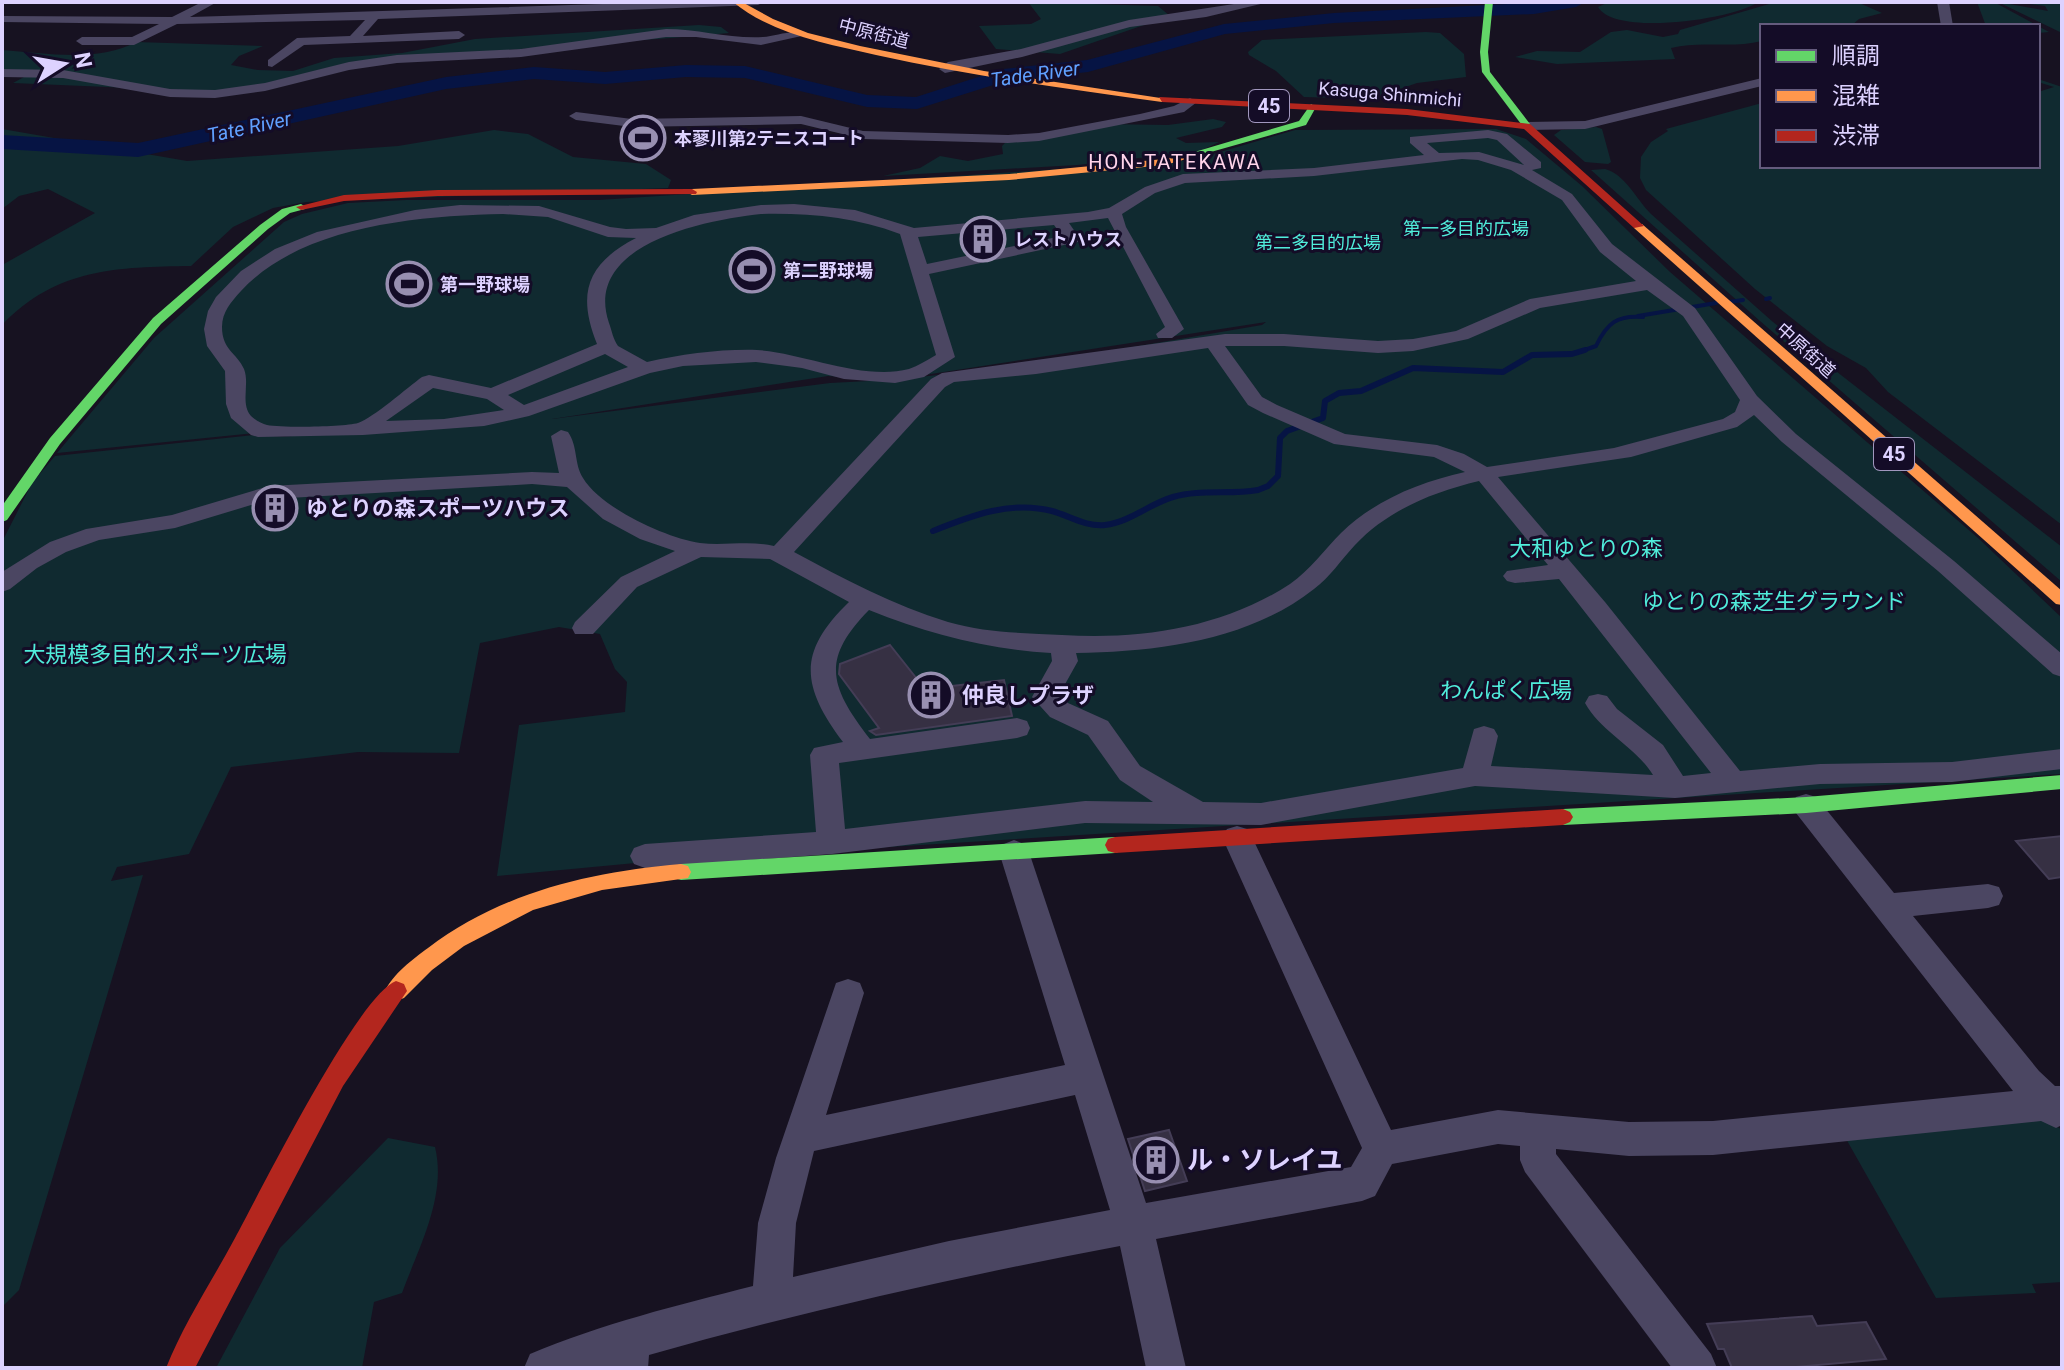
<svg xmlns="http://www.w3.org/2000/svg" width="2064" height="1370" viewBox="0 0 2064 1370" font-family="Roboto,'Noto Sans JP',sans-serif">
<style>
.green{fill:#102a30;fill-rule:evenodd}
.lines{fill:none;stroke-linecap:round;stroke-linejoin:round}
.stream-far1{stroke:#061444;stroke-width:4}
.stream{stroke:#061444;stroke-width:6}
.river{fill:#061444;fill-rule:evenodd}
.building{fill:#363043;stroke:#443d56;stroke-width:2}
.street{fill:#4b4662;fill-rule:evenodd}
.fast{fill:#63d668;fill-rule:evenodd}
.slow{fill:#ff974d;fill-rule:evenodd}
.jam{fill:#b3261e;fill-rule:evenodd}
.labels{text-anchor:middle;dominant-baseline:central;stroke-width:6;stroke-linejoin:round;paint-order:stroke}
.far-street-label{font-size:18px;fill:#ddd2ff;stroke:#140c27}
.far-poi-label{font-size:18px;font-weight:bold;fill:#ddd2ff;stroke:#140c27;text-anchor:start}
.far-park-label{font-size:18px;fill:#50eddb;stroke:#140c27}
.far-water-label{font-size:20px;font-style:italic;fill:#60a0ff;stroke:#140c27}
.shield{fill:#140c27;stroke:#a197be;stroke-width:2}
.shield-label{font-size:20px;font-weight:bold;fill:#ddd2ff}
.far-neighbourhood-label{font-size:20px;letter-spacing:2px;fill:#ffd4ea;stroke:#140c27}
.poi-label{font-size:22px;font-weight:bold;fill:#ddd2ff;stroke:#140c27;text-anchor:start}
.park-label{font-size:22px;fill:#50eddb;stroke:#140c27}
.near-poi-label{font-size:26px;font-weight:bold;fill:#ddd2ff;stroke:#140c27;text-anchor:start}
</style>
<rect width="100%" height="100%" fill="#171221"/>
<g class="green">
<polygon points="1028,2 1158,6 1170,16 1060,54 996,49 979,26 1031,24 1041,19"/>
<path d="M1609 2H1758C1735 19 1615 37 1598 7Z"/>
<path d="M1776 2H1857L1882 13 1859 19 1851 26H1762V41C1730 49 1702 40 1671 48L1675 59 1557 64 1515 57 1537 51 1580 52 1611 32 1627 30 1663 37 1678 34 1680 30Z"/>
<polygon points="1977,2 1994,2 2049,32 2038,33 2038,26 1986,26"/>
<polygon points="1998,2 2048,11 2045,6 2015,2 2062,2 2062,33"/>
<path d="M699 25 721 27 729 33C620 43 509 48 400 60 340 66 286 89 226 92L13 83 35 71 2 69V50C45 53 97 63 136 42L263 46 239 56 231 65 258 70 293 71 334 58 402 53 475 39Z"/>
<polygon points="1426,32 1440,33 1464,54 1466,77 1417,83 1371,99 1304,97 1276,71 1249,55 1248,52 1262,40"/>
<polygon points="2038,79 2062,87 2062,525 1888,392 1866,368 1827,346 1755,289 1646,190 1640,178 1641,157 1651,142 1668,131 1666,129 1762,103 1762,166 2038,166 2038,92 2054,87 2038,82"/>
<polygon points="1213,119 1226,122 1222,127 1176,138 1186,143 1219,142 1200,151 1077,165 883,176 920,168 940,156 968,161 1003,154 1002,146 1005,143 1099,124 1168,125"/>
<polygon points="1596,127 1602,129 1611,162 1608,164 1585,162 1554,135 1561,130"/>
<path d="M2 129 187 161 398 146 494 130 528 134 573 157 646 164 671 180 668 188 306 202 273 208 233 227 191 266C118 267 56 268 2 325V265L95 213 48 189 19 196 2 209Z"/>
<path d="M1496 129 1526 139 1582 186 1670 272 1978 538 2062 618V774L646 862 497 876 519 725 625 712 627 682 615 669 600 634 559 627 480 643 459 753 358 752 231 767 189 854 117 867 111 881 143 875 19 1290 2 1307V542L32 483 55 456 254 435 292 437 255 433 57 453 154 338 284 222 302 214 348 203 406 200H599L1193 160 1295 130ZM1266 322 1262 325 1021 366 892 380ZM828 376 888 380 830 383 552 419Z"/>
<path d="M1605 169C1625 174 1636 199 1651 214L1773 322 2062 547V582L1760 321 1591 170Z"/>
<polygon points="2043,1117 2062,1130 2062,1282 2032,1284 2036,1293 1936,1298 1845,1137"/>
<path d="M388 1138 435 1147C447 1196 419 1247 402 1293L374 1302 362 1368H216L280 1248Z"/>
</g>
<g class="lines">
<g class="stream-far1">
<polyline points="1766,299 1770,298"/>
<polyline points="1729,302 1743,300"/>
<polyline points="1638,316 1716,303"/>
<path d="M1579 352 1596 346C1607 323 1617 315 1643 317"/>
</g>
<path class="stream" d="M933 531C970 516 1011 500 1052 511 1070 516 1086 527 1105 525 1130 522 1149 504 1173 497 1200 489 1230 495 1258 490L1268 486 1278 476 1280 438 1287 431 1323 418 1325 401 1339 393 1361 391 1413 368 1503 372 1532 355 1572 354 1585 350"/>
<polygon class="river" points="1545,2 1585,2 1576,7 1534,14 1334,23 1225,34 1088,72 1006,81 917,109 867,107 745,78 686,77 605,84 534,79 446,89 138,157 2,149 2,135 138,143 446,77 534,67 605,72 686,65 745,66 867,95 916,97 1003,69 1087,60 1224,24 1334,13"/>
</g>
<g class="building">
<polygon points="890,645 921,684 934,688 1004,680 1012,716 876,735 870,731 879,728 839,674 840,664"/>
<polygon points="2062,836 2062,877 2049,879 2016,841"/>
<polygon points="1169,1130 1187,1181 1145,1191 1128,1139"/>
<polygon points="1812,1316 1817,1326 1866,1322 1886,1359 1784,1368 1732,1368 1724,1349 1718,1349 1707,1324"/>
</g>
<g class="lines">
<g class="street">
<polygon points="202,2 217,2 190,17 665,2 764,2 758,5 378,19 363,36 459,31 465,35 459,39 304,45 272,67 268,66 268,60 297,38 350,36 365,20 177,24 134,45 82,45 76,41 82,37 132,37 159,24 2,22 2,16 172,17"/>
<polygon points="1247,2 1269,2 1206,17 1130,27 1022,57 945,73 939,69 948,62 1021,49 1129,20"/>
<polygon points="1937,2 1949,2 1953,26 1941,26"/>
<path d="M666 29C698 29 731 39 763 37 776 36 795 28 806 35L761 45 696 37H666L521 57 397 63 349 70 265 91 215 98 170 97 63 78 2 77V69L63 70 170 89 215 90 265 83 349 62 397 55 521 49Z"/>
<polygon points="1762,78 1762,86 1585,129 1527,130 1520,126 1527,122 1585,121"/>
<polygon points="1190,98 1197,102 1184,112 1039,141 1008,143 863,139 801,124 632,127 576,120 569,116 576,112 632,119 801,116 863,131 1008,135 1039,133 1140,114 1174,106"/>
<path d="M1488 130 1507 134 1541 162V168L1532 170 1572 194 1612 244 1695 308 1757 396 1796 434 1954 561 2062 654V677L2053 674 1938 571 1782 442 1754 415 1737 427 1631 457 1498 477 1605 602 1740 771 1820 764 1952 762 2062 749V769L1952 782 1820 784 1675 798 1475 786 1261 825 1085 823 832 854 645 868 634 864 630 856 634 848 645 844 816 832 810 755 814 748 843 742C801 686 797 652 849 602L770 559 701 557 637 587 593 634H575L572 628 575 622 621 577 675 551 640 539 603 519 567 487 532 484 271 499 175 528 99 540 66 552 37 568 10 589 2 592V572L50 542 86 529 172 515 269 486 532 472 559 473 551 436 561 430 568 432C578 446 574 464 583 478 601 508 666 538 700 543 725 546 749 540 774 546L931 379 942 373 1225 334H1284L1378 341 1413 339 1456 331 1530 299 1636 281 1600 252 1562 200 1511 170 1478 160 1462 159 1314 176 1185 183 1155 193 1122 214 1126 227 1184 329 1172 338H1158L1156 334 1165 327 1108 218 1069 223 1080 239 1078 242 929 274 955 357 924 377 895 383 844 379 802 368 756 362 683 366 650 373 529 416 484 426 363 435 258 437 251 435 231 418 226 404 225 371 207 346 204 329 208 311 216 297 241 271 275 249 317 232 415 210 460 205 539 206 610 227 626 229 656 228 694 215 761 205 794 204 855 210 914 228 1088 212 1109 208 1145 187 1183 174 1314 168 1424 155 1410 143V137ZM1488 138 1497 140 1524 165 1479 152 1439 153 1427 143ZM503 214 548 217 608 237 636 238C586 264 577 294 597 344L491 388 429 375 422 377C408 387 373 418 358 423 344 427 283 428 267 425 262 424 255 420 251 416 240 403 250 384 244 369 237 353 222 350 222 327 222 312 231 302 241 291 302 225 419 216 503 214ZM761 214C810 213 854 217 900 234L936 355C927 360 918 366 909 369 863 381 804 353 757 350 721 349 683 354 647 362L618 346C613 339 612 331 609 323 582 244 705 220 761 214ZM1054 225 1062 236 927 264 918 237ZM1647 290 1683 316 1740 400 1735 412 1723 419 1614 448 1487 467 1464 454 1437 445 1345 434 1277 405 1262 397 1225 346H1284L1378 353 1413 351 1468 339 1540 308ZM1208 348 1248 405 1263 413 1334 444 1434 457 1465 472C1420 482 1375 500 1341 533 1324 550 1310 570 1290 584 1223 628 1140 640 1062 635 1024 633 986 633 948 622 893 605 844 579 794 552L945 387 954 382 1036 374ZM605 354 628 367 524 405 508 395ZM433 388 487 399 504 410 444 419 386 421ZM1479 481 1548 565 1507 571 1503 576 1507 581 1515 583 1559 579 1711 773 1683 776 1663 745 1617 709 1607 696 1598 694 1589 696 1585 703C1602 733 1635 746 1653 775L1491 766 1498 736 1494 729 1484 726 1474 729 1463 768 1261 803 1203 802 1140 766 1108 721 1068 703 1059 695 1078 661 1076 653C1157 652 1248 641 1314 589 1330 577 1341 560 1355 545 1388 510 1433 492 1479 481ZM869 610C929 634 986 649 1051 653L1052 661 1032 697 1050 717 1088 735 1120 780 1153 802 1085 801 845 829 839 763 1017 738 1027 735 1030 728 1027 721 1017 718 870 739C830 687 820 660 869 610Z"/>
<path d="M1806 794 1816 797 1894 893 1988 884 1999 887 2003 896 1999 905 1988 908 1913 916 2039 1071 2055 1086H2062V1125L2056 1128 2041 1121 1713 1155 1629 1156 1556 1149V1154L1711 1354 1717 1368H1672L1525 1172 1520 1160V1146L1498 1144 1392 1164 1375 1196 1362 1201 1156 1239 1186 1368H1146L1120 1246C961 1276 804 1311 649 1355L648 1368H524L530 1354C601 1324 678 1305 753 1286L758 1223 776 1158 836 983 848 979 860 983 864 993 826 1115 1065 1065 999 852 1004 844 1014 840 1024 844 1029 852 1146 1203 1351 1167 1362 1148 1222 837 1227 829 1237 826 1247 829 1252 837 1391 1130 1498 1110 1629 1122 1713 1121 2013 1091 1796 813 1792 805 1796 797ZM1075 1095 1110 1210 949 1241 793 1277 796 1223 814 1151Z"/>
</g>
<g class="fast">
<polygon points="1485,2 1493,2 1488,52 1490,72 1530,124 1530,128 1524,128 1482,72 1480,52"/>
<polygon points="1311,104 1316,107 1306,125 1186,159 1181,156 1299,121"/>
<polygon points="301,204 306,207 305,209 290,213 268,229 161,324 60,444 7,520 2,522 2,506 50,438 153,318 260,225 282,209"/>
<polygon points="2062,775 2062,789 1806,813 1563,825 1556,822 1553,817 1556,812 1563,809 1806,797"/>
<polygon points="1115,837 1122,839 1125,845 1122,851 1115,853 681,880 674,878 671,872 674,866 681,864"/>
</g>
<g class="slow">
<path d="M733 2H742L773 19 808 33 860 46 984 71 1167 99 1162 102C1066 89 971 76 876 55 828 44 772 34 733 2Z"/>
<polygon points="1186,153 1190,154 1190,158 1165,165 1009,180 692,195 687,192 692,189 1009,174 1164,159"/>
<polygon points="1634,224 1642,224 2062,591 2062,605 2056,604 1634,228"/>
<path d="M681 864 688 866 691 872 688 878 602 890 533 910 464 946 432 970 404 998 396 1001 388 998 385 991C393 974 413 959 428 948 502 892 590 872 681 864Z"/>
</g>
<g class="jam">
<polygon points="1159,97 1407,109 1530,124 1644,226 1634,228 1524,129 1407,115 1162,102"/>
<polygon points="692,189 697,192 696,194 438,196 344,201 301,210 296,207 344,195 438,190"/>
<polygon points="1563,809 1570,812 1573,817 1570,822 1563,825 1115,853 1108,851 1105,845 1108,839 1115,837"/>
<path d="M396 981 404 984 407 991 343 1086 195 1368H166C184 1323 212 1281 235 1238 259 1194 358 995 396 981Z"/>
</g>
</g>
<defs>
<g id="stadium-ring" transform="scale(2.3)"><circle r="9.5" fill="#140c27" stroke="#988fb1" stroke-width="1.5"/><path d="M0-5a6.5 5 0 1 0 0 10a6.5 5 0 1 0 0-10ZM-3.5-1.8h7v3.6h-7Z" fill="#988fb1"/></g>
<g id="building-ring" transform="scale(2.3)"><circle r="9.5" fill="#140c27" stroke="#988fb1" stroke-width="1.5"/><path d="M-4-6H4V6H1V3H-1V6H-4ZM-2.5-4.3h1.7v1.8h-1.7ZM.8-4.3h1.7v1.8H.8ZM-2.5-1h1.7V.8h-1.7ZM.8-1h1.7V.8H.8Z" fill="#988fb1"/></g>
</defs>
<g fill-rule="evenodd">
<use href="#stadium-ring" x="643" y="138"/>
<use href="#building-ring" x="983" y="239"/>
<use href="#stadium-ring" x="752" y="270"/>
<use href="#stadium-ring" x="409" y="284"/>
<use href="#building-ring" x="275" y="508"/>
<use href="#building-ring" x="931" y="695"/>
<use href="#building-ring" x="1156" y="1160"/>
</g>
<g class="labels">
<g class="far-street-label">
<text transform="translate(874 33) rotate(14)">中原街道</text>
<text transform="translate(1390 94) rotate(5)">Kasuga Shinmichi</text>
<text transform="translate(1806 350) rotate(42)">中原街道</text>
</g>
<g class="far-poi-label">
<text x="674" y="138">本蓼川第2テニスコート</text>
<text x="1014" y="239">レストハウス</text>
<text x="783" y="270">第二野球場</text>
<text x="440" y="284">第一野球場</text>
</g>
<g class="far-park-label">
<text x="1466" y="228">第一多目的広場</text>
<text x="1318" y="242">第二多目的広場</text>
</g>
<g class="far-water-label">
<text transform="translate(1035 74) rotate(-8)">Tade River</text>
<text transform="translate(249 127) rotate(-12)">Tate River</text>
</g>
<g class="shield">
<rect x="1249" y="90" width="40" height="32" rx="6"/>
<rect x="1874" y="438" width="40" height="32" rx="6"/>
</g>
<g class="shield-label">
<text x="1269" y="106">45</text>
<text x="1894" y="454">45</text>
</g>
<g class="far-neighbourhood-label">
<text x="1175" y="162">HON-TATEKAWA</text>
</g>
<g class="poi-label">
<text x="306" y="508">ゆとりの森スポーツハウス</text>
<text x="962" y="695">仲良しプラザ</text>
</g>
<g class="park-label">
<text x="1586" y="548">大和ゆとりの森</text>
<text x="1774" y="601">ゆとりの森芝生グラウンド</text>
<text x="155" y="654">大規模多目的スポーツ広場</text>
<text x="1506" y="690">わんぱく広場</text>
</g>
<g class="near-poi-label">
<text x="1187" y="1160">ル・ソレイユ</text>
</g>
</g>
<rect width="2064" height="1370" fill="none" stroke="#ddd2ff" stroke-width="8"/>
<rect x="1760" y="24" width="280" height="144" fill="#140c27" stroke="#645b7d" stroke-width="2"/>
<rect x="1776" y="50" width="40" height="12" fill="#63d668" stroke="#645b7d" stroke-width="2"/>
<text x="1832" y="64" font-size="24" fill="#ddd2ff">順調</text>
<rect x="1776" y="90" width="40" height="12" fill="#ff974d" stroke="#645b7d" stroke-width="2"/>
<text x="1832" y="104" font-size="24" fill="#ddd2ff">混雑</text>
<rect x="1776" y="130" width="40" height="12" fill="#b3261e" stroke="#645b7d" stroke-width="2"/>
<text x="1832" y="144" font-size="24" fill="#ddd2ff">渋滞</text>
<g transform="translate(64 64) rotate(79)" stroke="#140c27" stroke-width="6" paint-order="stroke">
<path d="M0-6L14 30L0 20L-14 30Z" fill="#ddd2ff"/>
<text y="-12" font-size="22" font-weight="bold" text-anchor="middle" fill="#ddd2ff">N</text>
</g>
</svg>
